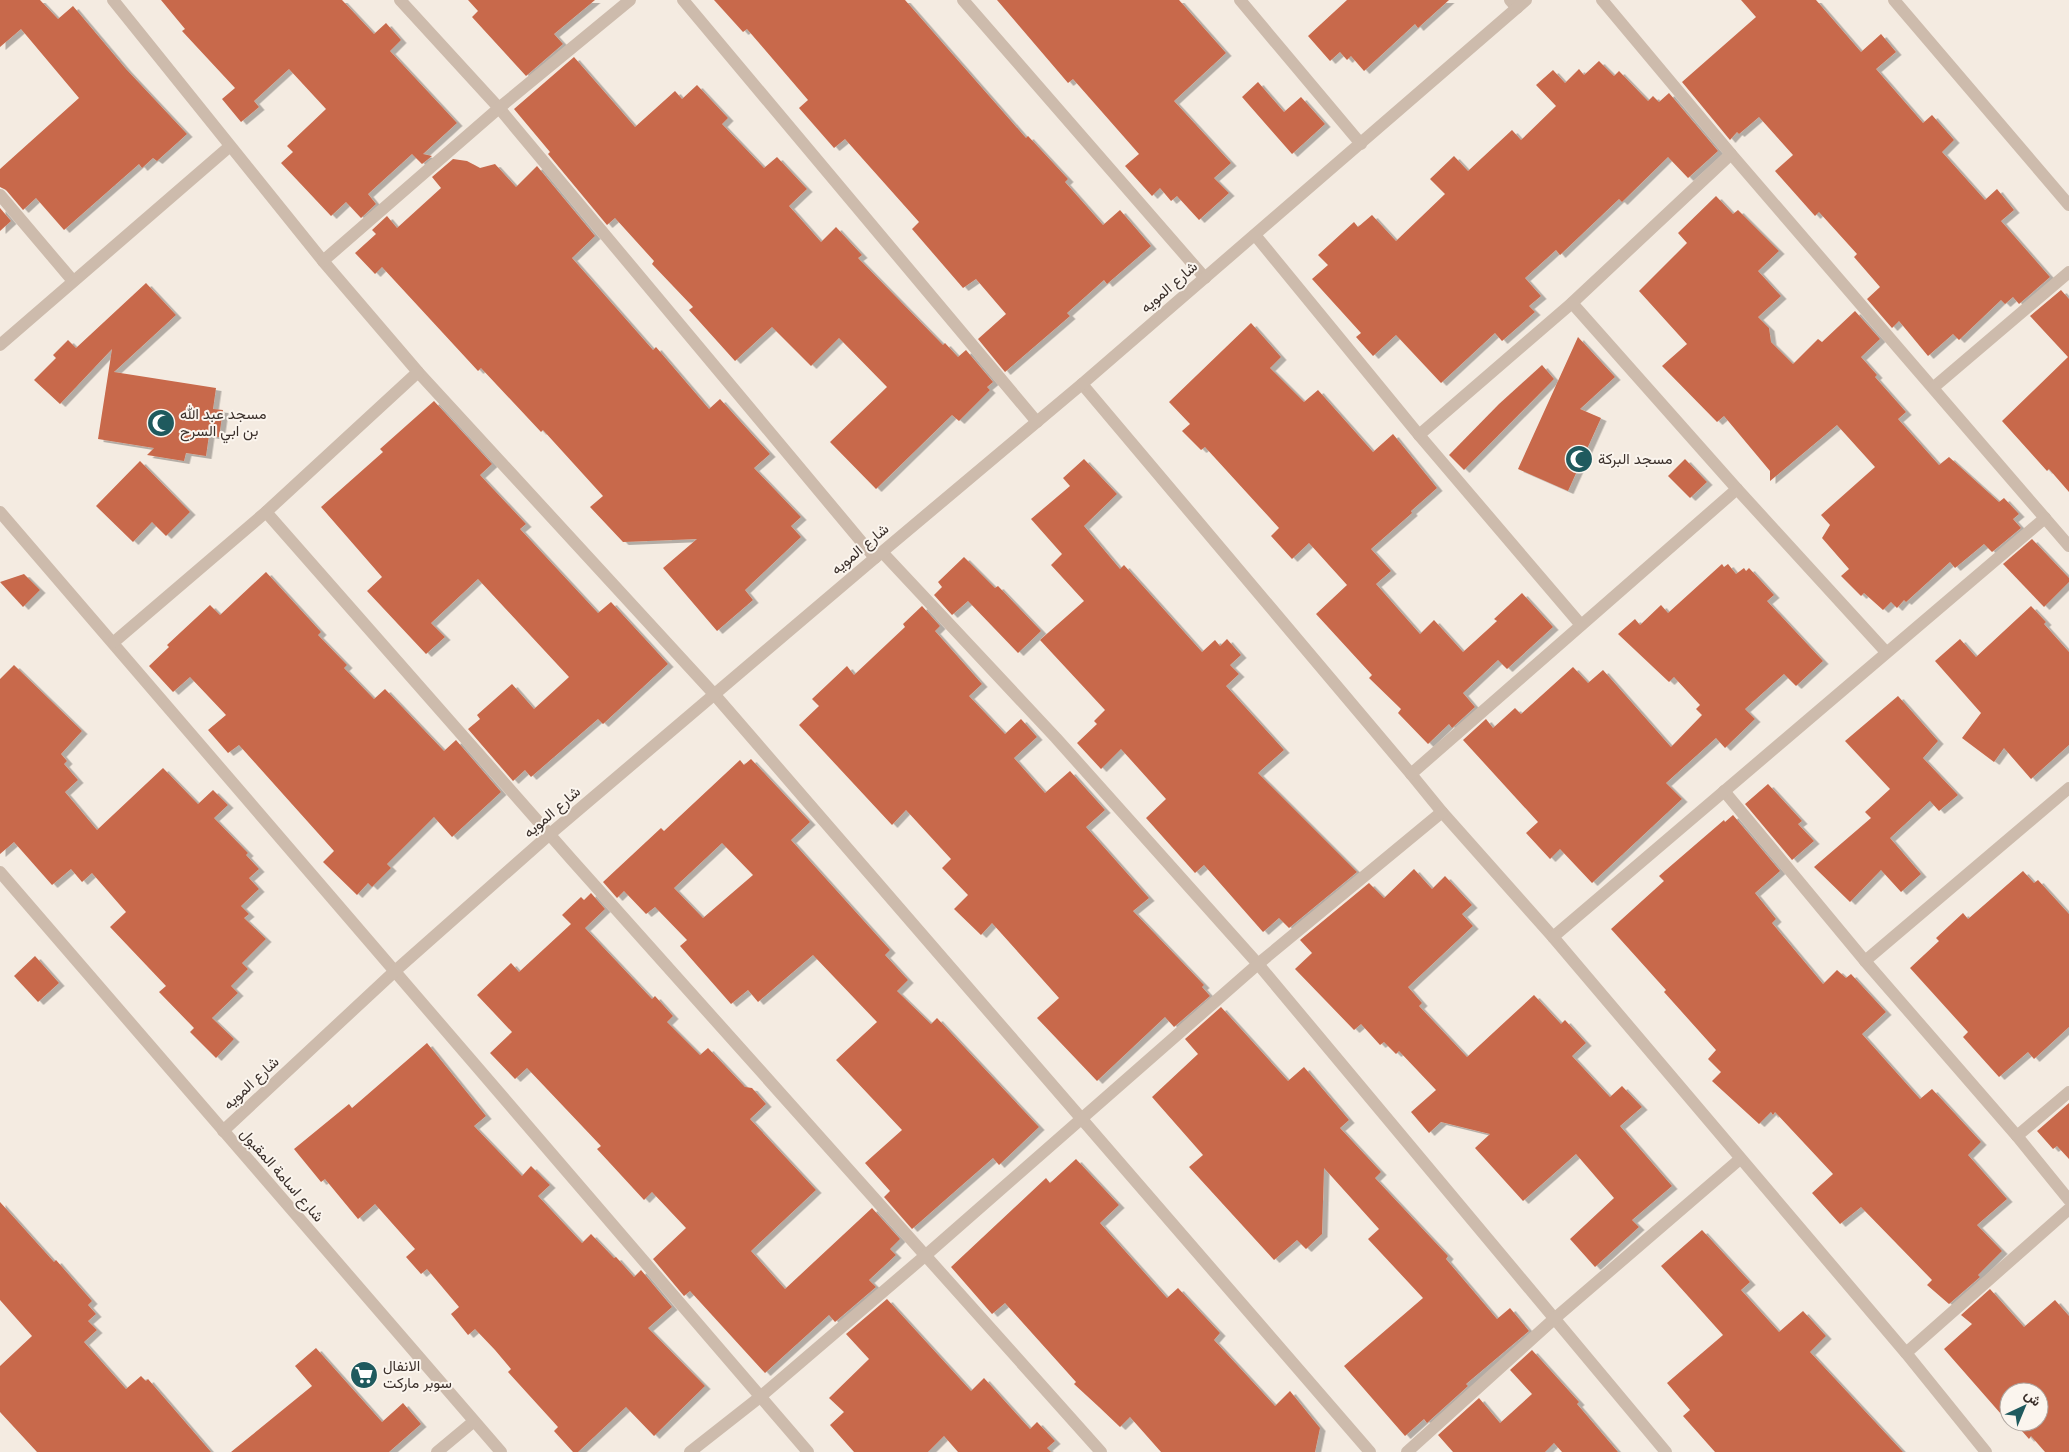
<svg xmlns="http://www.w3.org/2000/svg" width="2069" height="1452" viewBox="0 0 2069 1452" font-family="'Varela Round',Vazirmatn,sans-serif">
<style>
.building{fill:#c8694b;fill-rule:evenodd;filter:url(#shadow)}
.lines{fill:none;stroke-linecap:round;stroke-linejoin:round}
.minor{stroke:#cdbbac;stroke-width:12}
.tertiary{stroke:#cdbbac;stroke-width:12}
.labels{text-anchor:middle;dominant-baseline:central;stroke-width:4;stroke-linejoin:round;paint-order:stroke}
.street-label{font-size:15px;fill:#3b302b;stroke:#fbf5ee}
.poi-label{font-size:15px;fill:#3b302b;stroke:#fbf5ee;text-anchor:start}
</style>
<defs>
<filter id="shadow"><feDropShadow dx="5.5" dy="3" stdDeviation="0" flood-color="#0004"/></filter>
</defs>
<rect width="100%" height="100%" fill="#f4ebe1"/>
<g class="building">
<polygon points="0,0 40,0 58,19 73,6 126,69 187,134 157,161 153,158 142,168 139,164 64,230 36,198 23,210 6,190 0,187 0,169 79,98 21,29 0,47"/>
<polygon points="161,0 342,0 374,34 386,23 401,40 390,51 457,123 423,154 432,156 422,164 412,154 368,194 376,204 361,218 346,202 331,216 281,163 293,152 287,146 326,109 289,69 254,101 259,107 241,122 222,99 235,88 182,31 185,29"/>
<polygon points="468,0 595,0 554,34 563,44 526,76 472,17 478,11"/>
<polygon points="714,0 905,0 1026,138 1028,136 1068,179 1065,182 1103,225 1120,210 1151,246 1107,284 1104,280 1067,313 1070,316 1005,372 978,339 1006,314 976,279 963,288 912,229 919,222 845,139 834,148 799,108 808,100 747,29 743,32"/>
<polygon points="997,0 1179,0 1226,53 1174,101 1231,163 1214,178 1229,193 1199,220 1177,196 1171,201 1160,188 1152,196 1125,166 1139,154 1073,79 1068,83"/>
<polygon points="1347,0 1449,0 1418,28 1415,24 1364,71 1351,56 1347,60 1340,52 1330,61 1308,36"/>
<polygon points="1741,0 1816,0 1861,52 1881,34 1896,52 1876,69 1923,123 1932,115 1954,140 1942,152 1985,200 1997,189 2014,210 2001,221 2050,277 2019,304 2013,297 2005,304 2001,300 1959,340 1953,334 1928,356 1899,321 1892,328 1867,299 1880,287 1854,257 1857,254 1819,212 1815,216 1775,171 1793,155 1759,117 1739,134 1737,132 1730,140 1682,82 1756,17"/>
<polygon points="574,57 635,127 675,91 682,99 697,85 728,118 722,124 764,168 777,157 807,189 789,206 821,242 836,227 862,255 858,258 943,345 945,343 958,357 966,350 993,382 987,387 990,390 959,421 952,415 876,489 830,442 887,387 839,338 811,366 772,327 735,361 689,310 693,307 652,264 654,261 615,218 607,225 548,154 550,152 514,109"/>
<polygon points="1599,61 1614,76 1619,71 1648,101 1653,96 1659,102 1669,93 1718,151 1688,178 1668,157 1622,202 1619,199 1560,255 1556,250 1525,278 1541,296 1529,306 1535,312 1502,341 1495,333 1441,383 1396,335 1373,356 1356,337 1361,333 1312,279 1328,265 1318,255 1354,222 1358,227 1372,215 1396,241 1445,194 1430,179 1454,156 1468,171 1512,130 1521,140 1556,106 1536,85 1553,70 1565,83 1579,69 1584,75"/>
<polygon points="1258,82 1284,112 1301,97 1325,124 1292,154 1242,97"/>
<polygon points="453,159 467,161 480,168 495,164 516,187 537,166 595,236 572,258 653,350 656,347 709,409 720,399 770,454 754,468 801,517 791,526 801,537 745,590 753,600 717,631 663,568 697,539 623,542 590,507 603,496 543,430 541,432 481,368 478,371 382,267 375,274 355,253 376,234 372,230 387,216 397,228 441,188 432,177"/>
<polygon points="1716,196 1733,214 1738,210 1779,251 1758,271 1781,296 1758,317 1769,328 1771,342 1793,364 1818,339 1822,342 1855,311 1880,339 1861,357 1877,375 1875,377 1906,412 1898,419 1939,465 1949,457 1999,502 2004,498 2019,514 2013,519 2021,528 1992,552 1984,544 1955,568 1950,562 1906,602 1904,600 1897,608 1891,602 1883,610 1864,593 1861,596 1841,576 1849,569 1822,538 1830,525 1821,515 1875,467 1837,425 1770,481 1770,471 1724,416 1717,422 1662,366 1687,344 1639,291 1687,243 1678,233"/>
<polygon points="0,208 11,221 0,231"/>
<polygon points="146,283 176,315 114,372 216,388 213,409 223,410 219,437 209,435 206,456 186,453 184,461 147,455 154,448 98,439 112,349 60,404 34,380 56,358 53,355 68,340 76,348"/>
<polygon points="2061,290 2069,299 2069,492 2049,469 2047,471 2002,421 2068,357 2030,316"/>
<polygon points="1251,323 1281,357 1270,368 1304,402 1318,390 1373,452 1393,434 1437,488 1411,511 1412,513 1371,549 1391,571 1376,584 1420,634 1434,620 1463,652 1497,621 1494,619 1522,593 1553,627 1507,669 1498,660 1463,693 1475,707 1452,728 1449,724 1428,744 1398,713 1401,709 1369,678 1372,675 1316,614 1347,585 1309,543 1292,559 1271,536 1279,528 1205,447 1201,450 1182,431 1190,424 1169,402"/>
<polygon points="1578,337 1615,377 1580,409 1601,418 1568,491 1518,469"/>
<polygon points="1542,365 1554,379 1464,470 1449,455 1499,404"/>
<polygon points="434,401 492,464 480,475 526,524 520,529 598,613 611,602 668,664 603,724 598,719 531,777 525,770 513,781 468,729 480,719 477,715 512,684 534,709 569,677 478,579 431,623 445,637 426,654 367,591 382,577 321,507 383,452 380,449"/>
<polygon points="1084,459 1117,494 1084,526 1120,569 1124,565 1202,652 1215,640 1220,646 1227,639 1241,655 1230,665 1239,674 1226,686 1284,750 1258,773 1357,872 1289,928 1279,918 1263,932 1204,865 1195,873 1146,818 1166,799 1121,749 1101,769 1077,743 1097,724 1094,721 1105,710 1040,640 1084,601 1051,565 1062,554 1031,519 1070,486 1063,478"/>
<polygon points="1685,459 1707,482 1690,498 1668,476"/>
<polygon points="140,461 190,512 166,536 152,522 133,542 96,506"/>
<polygon points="2032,539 2069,578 2069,582 2044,607 2003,564"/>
<polygon points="964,557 995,588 998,586 1041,631 1018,653 968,601 952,615 934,595 942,587 938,582"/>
<polygon points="1722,564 1724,567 1728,564 1736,574 1744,568 1746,571 1749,568 1774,595 1767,601 1823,661 1796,686 1784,674 1745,709 1755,719 1725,748 1716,738 1666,783 1682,799 1592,883 1560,849 1550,859 1526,833 1538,822 1463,740 1486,719 1493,728 1515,708 1521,714 1573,667 1588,683 1603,670 1671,747 1702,715 1696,709 1700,705 1674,677 1669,682 1618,634 1635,619 1640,625 1661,605 1668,613"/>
<polygon points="266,572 321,632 318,635 347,665 344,668 374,699 385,689 444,751 456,740 501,792 452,837 434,817 387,864 391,868 372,887 368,883 357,895 323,862 334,851 239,745 228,753 208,730 226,715 190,677 173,692 149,666 169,647 167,645 210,605 220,615"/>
<polygon points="24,574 40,590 23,607 0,582"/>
<polygon points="922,606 940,626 935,631 982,684 969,696 1005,734 1021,719 1037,737 1014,758 1045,793 1070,771 1105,810 1086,827 1149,898 1133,911 1204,985 1202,987 1210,996 1174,1027 1165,1017 1097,1081 1037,1018 1059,998 992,923 981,935 954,909 968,895 942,868 951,859 906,810 892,825 799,725 819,706 812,699 847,666 854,675 905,627 903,624"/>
<polygon points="2031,606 2046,622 2044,624 2069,652 2069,745 2031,779 2004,748 1994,762 1962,738 1981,713 1935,661 1960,639 1976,657"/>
<polygon points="14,665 82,731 61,754 67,761 64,764 78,780 65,792 97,830 163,768 198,804 213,790 228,805 214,818 248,853 246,855 259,869 249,878 259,889 241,906 249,914 244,918 266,939 242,963 248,969 231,986 238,993 212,1018 234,1039 216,1058 190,1032 194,1028 159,992 166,986 110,927 126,912 92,873 82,882 71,869 52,885 14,842 0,854 0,679"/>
<polygon points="1898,696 1938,741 1923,758 1958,795 1939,811 1930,801 1890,838 1921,874 1901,892 1881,870 1850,902 1814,867 1871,818 1865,812 1890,789 1845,741"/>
<path d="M751 759 810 822 791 840 890 950 885 955 908 980 897 991 931 1024 937 1018 1039 1127 999 1165 993 1158 912 1229 884 1197 890 1191 865 1163 902 1130 836 1060 877 1022 813 955 758 1002 748 990 731 1004 680 946 687 940 655 907 646 914 624 891 617 898 603 882 661 828 664 831 740 760 744 765ZM722 843 753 875 703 918 674 888Z"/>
<polygon points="1768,784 1802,821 1798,824 1814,841 1792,860 1745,804"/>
<polygon points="1733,815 1780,871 1755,893 1776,919 1772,923 1823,984 1837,970 1846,978 1851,974 1886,1012 1862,1034 1920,1099 1932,1089 1981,1142 1968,1155 2007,1199 1977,1225 2002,1251 1978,1275 1980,1277 1949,1304 1927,1285 1932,1280 1861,1207 1840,1224 1812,1193 1833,1174 1775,1112 1773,1115 1771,1112 1759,1124 1712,1081 1721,1072 1708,1059 1716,1050 1664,992 1666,990 1611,929 1664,881 1659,876 1724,820 1725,822"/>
<polygon points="1414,869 1432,889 1445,876 1472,905 1462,914 1473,926 1408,987 1422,1003 1419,1006 1467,1057 1534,995 1561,1024 1565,1020 1586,1043 1572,1056 1610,1097 1622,1086 1642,1107 1620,1126 1672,1186 1632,1220 1639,1227 1595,1267 1570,1239 1614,1198 1576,1154 1523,1201 1475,1148 1490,1134 1441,1122 1429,1133 1411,1112 1436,1090 1399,1051 1396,1054 1384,1042 1380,1045 1361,1024 1354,1030 1295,969 1312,953 1300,940 1369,883 1384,898"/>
<polygon points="2023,871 2034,883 2038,880 2069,914 2069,1027 2034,1059 2028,1052 1999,1077 1963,1037 1968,1032 1910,968 1939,941 1936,938 1963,913 1968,919"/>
<polygon points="591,893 605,909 585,928 652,999 655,996 673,1016 667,1022 700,1055 708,1048 745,1087 752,1088 766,1104 750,1119 816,1190 751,1251 785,1289 872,1208 900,1239 890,1249 896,1255 869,1280 876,1287 835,1322 829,1315 765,1373 690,1291 684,1296 653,1259 686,1228 652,1192 644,1200 597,1149 601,1146 527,1068 515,1079 490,1053 512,1032 477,995 511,963 519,972 571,924 562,915 581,897 584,900"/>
<polygon points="35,956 59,983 38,1002 14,976"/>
<polygon points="1221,1007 1288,1081 1304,1067 1349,1120 1340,1128 1381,1172 1375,1178 1448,1256 1446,1259 1497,1319 1510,1308 1529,1331 1466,1384 1468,1386 1427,1423 1424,1419 1405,1436 1344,1366 1423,1298 1368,1239 1379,1229 1324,1168 1322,1234 1306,1249 1297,1240 1274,1260 1189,1167 1203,1155 1152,1097 1198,1054 1185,1039"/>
<polygon points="427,1043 486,1116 474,1126 522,1176 531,1166 550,1185 538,1196 582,1243 591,1234 614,1258 616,1257 634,1277 641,1270 672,1307 648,1328 705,1386 654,1436 626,1407 578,1452 573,1452 554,1431 558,1427 508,1372 511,1369 495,1350 475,1329 468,1335 451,1314 459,1307 427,1269 421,1274 406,1257 415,1249 375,1204 358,1219 325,1179 321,1182 294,1149 349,1104 352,1108"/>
<polygon points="2069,1103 2069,1159 2057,1146 2053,1149 2037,1131"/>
<polygon points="1076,1159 1119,1205 1100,1223 1167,1298 1178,1288 1220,1333 1214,1340 1275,1406 1290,1391 1320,1428 1315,1452 1161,1452 1130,1417 1120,1427 1099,1407 1074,1384 1076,1382 1005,1303 992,1314 951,1267 1046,1178 1050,1183"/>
<polygon points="0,1202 54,1262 56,1260 92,1301 88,1305 96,1314 88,1321 97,1330 84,1342 126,1389 141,1376 146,1381 148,1379 211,1452 37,1452 0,1412 0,1366 32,1336 0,1300"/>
<polygon points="1702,1230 1750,1282 1741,1290 1779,1332 1803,1311 1826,1336 1810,1352 1903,1452 1715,1452 1683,1416 1690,1410 1667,1383 1723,1335 1661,1266"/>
<polygon points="1990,1289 2024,1327 2055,1300 2069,1316 2069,1452 2045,1452 2031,1436 2029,1439 2014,1422 2039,1422 2039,1392 2009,1392 2009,1416 2005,1411 2001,1414 1944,1349 1972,1324 1961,1315"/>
<polygon points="887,1299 971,1391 984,1378 1030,1429 1037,1422 1055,1441 1047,1448 1051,1452 958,1452 944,1436 928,1452 854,1452 830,1425 844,1412 829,1398 869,1359 846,1334"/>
<polygon points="316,1348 382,1422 403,1403 421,1424 389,1452 231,1452 312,1386 295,1366"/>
<polygon points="1532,1350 1579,1402 1577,1404 1618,1452 1562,1452 1554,1443 1545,1452 1453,1452 1438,1435 1479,1398 1500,1423 1532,1394 1510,1370"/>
</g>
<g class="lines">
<g class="minor">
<polyline points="113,0 323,261 418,372 714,694 1370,1452"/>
<polyline points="400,0 499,108 875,558"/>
<polyline points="683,0 1037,422"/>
<polyline points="963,0 1205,278"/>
<polyline points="1240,0 1361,144"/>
<polyline points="1510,0 1517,8"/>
<polyline points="1602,0 1731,154 2069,546"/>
<polyline points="1894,0 2069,205"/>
<polyline points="0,195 73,281"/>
<polyline points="1255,235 1419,435 1581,625"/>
<polyline points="323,261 499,108 630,0"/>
<polyline points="1572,303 1737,489 1886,652"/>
<polyline points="0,345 229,147"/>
<polyline points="1082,384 1411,774 1442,812 1553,937 1906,1353 1986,1452"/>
<polyline points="1934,387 2069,272"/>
<polyline points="1419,435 1572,303 1731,154"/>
<polyline points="0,512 808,1452"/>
<polyline points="266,512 572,860 1101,1452"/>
<polyline points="882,552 1056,738 1258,964 1666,1452"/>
<polyline points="114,642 266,512 418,372"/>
<polyline points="1411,774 1737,489"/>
<polyline points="1724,791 1865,961 2017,1136 2069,1200"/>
<polyline points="1553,937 2045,518"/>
<polyline points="1865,961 2069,788"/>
<polyline points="2017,1136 2069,1092"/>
<polyline points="1906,1353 2069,1209"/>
<polyline points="437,1452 473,1422"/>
<polyline points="690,1452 760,1397 926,1255 1258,964 1442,812"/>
<polyline points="1407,1452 1554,1319 1740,1159"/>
</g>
<g class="tertiary">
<polyline points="0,872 501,1452"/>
<polyline points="223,1131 395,971 550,834 882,552 1082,384 1526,0"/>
</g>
</g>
<defs>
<g id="mosque-disc" transform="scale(1.4375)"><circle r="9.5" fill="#1f5a5e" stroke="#fbf5ee"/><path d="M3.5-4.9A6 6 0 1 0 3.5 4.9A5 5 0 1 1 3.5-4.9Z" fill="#fff"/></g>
<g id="supermarket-disc" transform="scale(1.4375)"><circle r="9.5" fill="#1f5a5e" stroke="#fbf5ee"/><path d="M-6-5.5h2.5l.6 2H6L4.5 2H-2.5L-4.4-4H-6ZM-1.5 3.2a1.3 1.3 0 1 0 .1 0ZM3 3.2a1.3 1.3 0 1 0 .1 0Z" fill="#fff"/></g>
</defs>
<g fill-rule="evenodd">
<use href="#mosque-disc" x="161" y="423"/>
<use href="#mosque-disc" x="1579" y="459"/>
<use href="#supermarket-disc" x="364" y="1375"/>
</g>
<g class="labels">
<g class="street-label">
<text transform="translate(1169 287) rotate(-41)">شارع المويه</text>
<text transform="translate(860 549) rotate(-40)">شارع المويه</text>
<text transform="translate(552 812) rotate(-41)">شارع المويه</text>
<text transform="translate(251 1083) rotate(-43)">شارع المويه</text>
<text transform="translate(282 1175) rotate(49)">شارع اسامة المقبول</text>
</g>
<g class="poi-label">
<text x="180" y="414">مسجد عبد الله<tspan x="180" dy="17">بن ابي السرح</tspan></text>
<text x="1598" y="459">مسجد البركة</text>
<text x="383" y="1366">الانفال<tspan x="383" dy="17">سوبر ماركت</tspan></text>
</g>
</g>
<g transform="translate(2024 1407) rotate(44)"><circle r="24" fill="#fbf5ee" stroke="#aea6a0"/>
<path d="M0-4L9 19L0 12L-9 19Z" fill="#1f5a5e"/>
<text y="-8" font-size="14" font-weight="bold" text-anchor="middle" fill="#3b302b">ش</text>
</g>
</svg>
